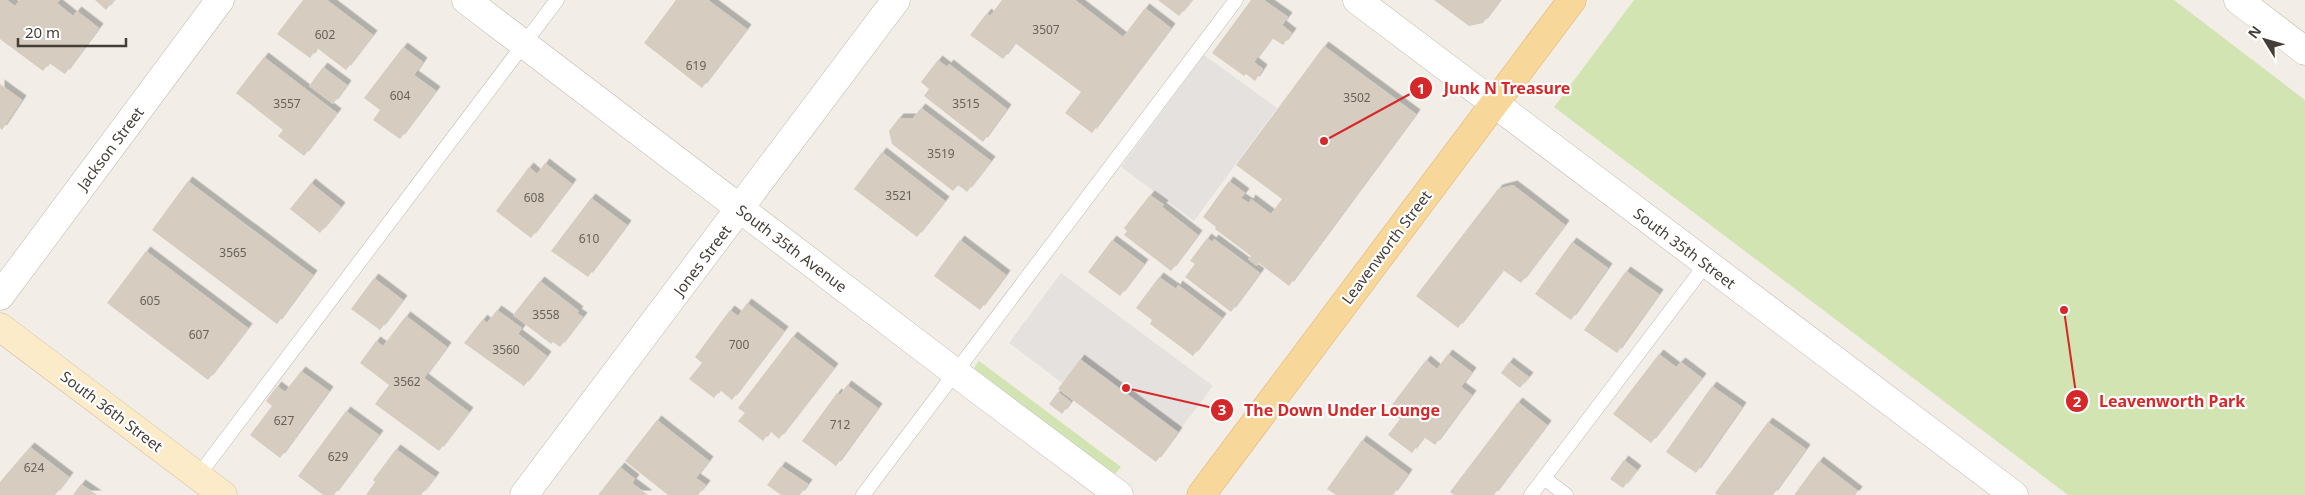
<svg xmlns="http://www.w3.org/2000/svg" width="2305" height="495" viewBox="0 0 2305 495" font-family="'Noto Sans',sans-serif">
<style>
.green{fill:#d1e4b2}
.parking{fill:#e4e1df}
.building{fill:#d6ccc0;filter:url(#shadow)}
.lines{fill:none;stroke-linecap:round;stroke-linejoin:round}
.lane-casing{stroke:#c0b8ad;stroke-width:15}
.street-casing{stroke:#c0b8ad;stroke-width:29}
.secondary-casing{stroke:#d0be99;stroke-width:29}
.primary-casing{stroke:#ddb26b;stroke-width:29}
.lane{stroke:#fff;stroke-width:14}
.street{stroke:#fff;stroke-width:28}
.secondary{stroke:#fbebc8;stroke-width:28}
.primary{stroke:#f8d79a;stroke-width:28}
.labels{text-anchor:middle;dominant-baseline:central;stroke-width:4.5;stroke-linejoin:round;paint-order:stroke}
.number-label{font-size:12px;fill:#696258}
.street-label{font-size:15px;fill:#453e36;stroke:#fff}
.leader{fill:none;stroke:#d62828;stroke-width:2}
.callout-dot{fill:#d62828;stroke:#fff;stroke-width:2}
.mark-label{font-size:15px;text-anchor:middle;font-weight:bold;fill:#fff}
.callout-label{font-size:16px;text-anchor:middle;font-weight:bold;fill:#d62828;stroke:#fff;stroke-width:4.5;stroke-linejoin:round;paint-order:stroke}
</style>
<defs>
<filter id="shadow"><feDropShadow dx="4.5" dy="-4.5" stdDeviation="0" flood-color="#0004"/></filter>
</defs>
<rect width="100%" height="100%" fill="#f2eee7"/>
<g class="green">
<polygon points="1634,0 2174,0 2305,100 2305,495 2068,495 1554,107"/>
<polygon points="979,361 1121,467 1115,474 974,368"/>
</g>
<g class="parking">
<polygon points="1204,55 1277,108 1194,221 1121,167"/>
<polygon points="1061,273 1213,386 1178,432 1080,359 1062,383 1009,343"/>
</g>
<g class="building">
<polygon points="0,0 7,0 15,6 20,0 60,0 57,3 73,16 77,11 99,28 65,74 49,63 43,71 0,39"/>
<polygon points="95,0 114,0 106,10"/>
<polygon points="303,0 327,0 373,35 346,70 317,48 310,58 277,34"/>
<polygon points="676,0 708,0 747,29 702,88 644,43"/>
<polygon points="1002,0 1075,0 1123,37 1145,8 1171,28 1092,133 1065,113 1081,92 1015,43 1003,59 970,35 987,13 990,16"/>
<polygon points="1158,0 1192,0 1179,16"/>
<polygon points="1251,0 1264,0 1288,17 1282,25 1292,33 1283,45 1272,38 1254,62 1263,69 1255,81 1246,74 1244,76 1212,53"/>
<polygon points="1434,0 1500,0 1483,23 1469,26"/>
<polygon points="1324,46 1416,114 1289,286 1259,263 1257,266 1248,259 1251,256 1215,229 1216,227 1203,217 1229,181 1245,193 1241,198 1249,203 1251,199 1271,214 1282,199 1236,165"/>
<polygon points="403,47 423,62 414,75 436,91 400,139 373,120 380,110 364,98"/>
<polygon points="264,57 337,113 304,156 278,136 283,130 236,93"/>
<polygon points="938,60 947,67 949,64 1007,109 983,142 924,96 929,89 921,82"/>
<polygon points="323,67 347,85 333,104 309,86"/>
<polygon points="0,84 22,100 2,130 0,128"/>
<polygon points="921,108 991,161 967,192 958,185 953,191 892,144 889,131 899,118 913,118"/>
<polygon points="882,152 945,201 917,237 854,189"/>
<polygon points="545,163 572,184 531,238 496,211 529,167 537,174"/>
<polygon points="188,181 313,275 277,324 152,230"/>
<polygon points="311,183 341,207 320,233 290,209"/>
<polygon points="1513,185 1565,225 1521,283 1503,270 1458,328 1416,296 1498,189"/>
<polygon points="1150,195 1164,205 1162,207 1198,235 1171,271 1124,235 1127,231 1124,228"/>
<polygon points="591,198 627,225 588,277 551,251"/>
<polygon points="1207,238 1212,242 1214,239 1260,273 1231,312 1185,277 1195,264 1190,261"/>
<polygon points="960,240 1006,275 980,310 934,276"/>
<polygon points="1112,240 1144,264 1120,296 1088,272"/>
<polygon points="1572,242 1608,268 1571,320 1535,294"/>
<polygon points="146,251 248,328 208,380 107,303"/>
<polygon points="1626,271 1659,294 1617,353 1584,330"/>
<polygon points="1159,277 1176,289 1178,285 1222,318 1193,356 1150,324 1152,320 1136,308"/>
<polygon points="374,278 403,300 380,330 351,309"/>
<polygon points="540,281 579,311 577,313 583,317 560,347 553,342 551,344 513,315"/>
<polygon points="747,303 784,331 732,400 720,390 714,398 689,379 702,363 695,357 730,310 738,316"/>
<polygon points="497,310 522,328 518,334 547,356 524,386 464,343 483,319 487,323"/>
<polygon points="406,316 447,347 424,378 469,412 439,451 375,404 389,385 360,363 376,341 383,346"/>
<polygon points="793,336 834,368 779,439 770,431 763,441 738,421 745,413 738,408"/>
<polygon points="1448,354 1472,372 1461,387 1472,395 1435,445 1424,437 1412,453 1388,435 1400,419 1388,410 1426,360 1437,369"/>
<polygon points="1659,354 1676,367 1681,362 1702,378 1651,443 1613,414"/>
<polygon points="1080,359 1178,432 1156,462 1058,389"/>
<polygon points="1509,362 1529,377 1520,388 1501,373"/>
<polygon points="301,371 329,391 280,458 250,435 272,406 266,401 277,386 285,392"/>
<polygon points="847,385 878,408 836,466 802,441 837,393 840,395"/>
<polygon points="1712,386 1742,407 1696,473 1666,452"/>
<polygon points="1058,392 1071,402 1062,414 1049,404"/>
<polygon points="1518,402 1547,425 1494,495 1454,495 1450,492"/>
<polygon points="346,411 379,435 334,495 323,495 298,476"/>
<polygon points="657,420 709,461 696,478 706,485 698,495 668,495 625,461"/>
<polygon points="1768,422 1806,449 1773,495 1718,495 1715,493"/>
<polygon points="1362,440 1408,474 1393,495 1336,495 1327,489"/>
<polygon points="30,447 69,477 55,495 0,495 0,482"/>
<polygon points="396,449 435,477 421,495 366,495 375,482 373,480"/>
<polygon points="1624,460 1637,470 1623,488 1610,479"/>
<polygon points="1819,461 1858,491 1855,495 1794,495"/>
<polygon points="781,466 808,484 800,495 781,495 767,485"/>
<polygon points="620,467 635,479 632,483 648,495 598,495"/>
<polygon points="81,484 97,495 73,495"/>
</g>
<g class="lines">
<g class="lane-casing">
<g id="lane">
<polyline points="198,476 557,0"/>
<polyline points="1544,478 1566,495"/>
<polyline points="863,495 1236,0"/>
<polyline points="1531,495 1706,264"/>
</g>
</g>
<g class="street-casing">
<g id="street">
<polyline points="466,0 956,373 1119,495"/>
<polyline points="1357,0 2014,495"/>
<polyline points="2238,0 2305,51"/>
<polyline points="0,296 220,0"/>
<polyline points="524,495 896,0"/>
</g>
</g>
<g class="secondary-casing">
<polyline id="secondary" points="0,327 223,495"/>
</g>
<g class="primary-casing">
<polyline id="primary" points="1201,495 1572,0"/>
</g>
<use href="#lane" class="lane"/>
<use href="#street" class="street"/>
<use href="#secondary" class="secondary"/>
<use href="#primary" class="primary"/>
</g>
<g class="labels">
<g class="number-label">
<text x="1046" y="29">3507</text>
<text x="325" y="34">602</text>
<text x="696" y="65">619</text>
<text x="400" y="95">604</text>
<text x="1357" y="97">3502</text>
<text x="287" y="103">3557</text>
<text x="966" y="103">3515</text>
<text x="941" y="153">3519</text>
<text x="899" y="195">3521</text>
<text x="534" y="197">608</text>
<text x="589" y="238">610</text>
<text x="233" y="252">3565</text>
<text x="150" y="300">605</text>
<text x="546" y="314">3558</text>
<text x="199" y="334">607</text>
<text x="739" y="344">700</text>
<text x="506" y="349">3560</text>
<text x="407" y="381">3562</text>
<text x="284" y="420">627</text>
<text x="840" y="424">712</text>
<text x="338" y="456">629</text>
<text x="34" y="467">624</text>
</g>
<g class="street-label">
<text transform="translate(110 148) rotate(-53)">Jackson Street</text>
<text transform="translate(1386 247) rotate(-53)">Leavenworth Street</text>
<text transform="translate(792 248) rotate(37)">South 35th Avenue</text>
<text transform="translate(1685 248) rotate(37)">South 35th Street</text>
<text transform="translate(702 260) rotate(-53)">Jones Street</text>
<text transform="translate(112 411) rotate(37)">South 36th Street</text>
</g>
</g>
<path class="leader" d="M1324 141L1421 88M2064 310L2077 401M1126 388L1222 410"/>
<g class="callout-dot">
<circle cx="1324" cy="141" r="5"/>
<circle cx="2064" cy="310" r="5"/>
<circle cx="1126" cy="388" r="5"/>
<circle cx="1421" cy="88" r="12"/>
<circle cx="2077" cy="401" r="12"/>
<circle cx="1222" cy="410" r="12"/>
</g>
<g class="mark-label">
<text x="1421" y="94">1</text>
<text x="2077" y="407">2</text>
<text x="1222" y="415">3</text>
</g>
<g class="callout-label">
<text x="1507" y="94">Junk N Treasure</text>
<text x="2172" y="407">Leavenworth Park</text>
<text x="1342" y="416">The Down Under Lounge</text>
</g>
<g transform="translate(2265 40) rotate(307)" stroke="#ffffff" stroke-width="4" paint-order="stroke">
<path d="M0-4L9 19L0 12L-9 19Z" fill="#453e36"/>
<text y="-8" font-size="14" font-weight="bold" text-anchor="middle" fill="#453e36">N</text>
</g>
<path d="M18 38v8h108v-8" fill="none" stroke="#453e36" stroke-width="2.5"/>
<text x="25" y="38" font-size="15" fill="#453e36" stroke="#ffffff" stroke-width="4" paint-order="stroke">20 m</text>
</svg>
